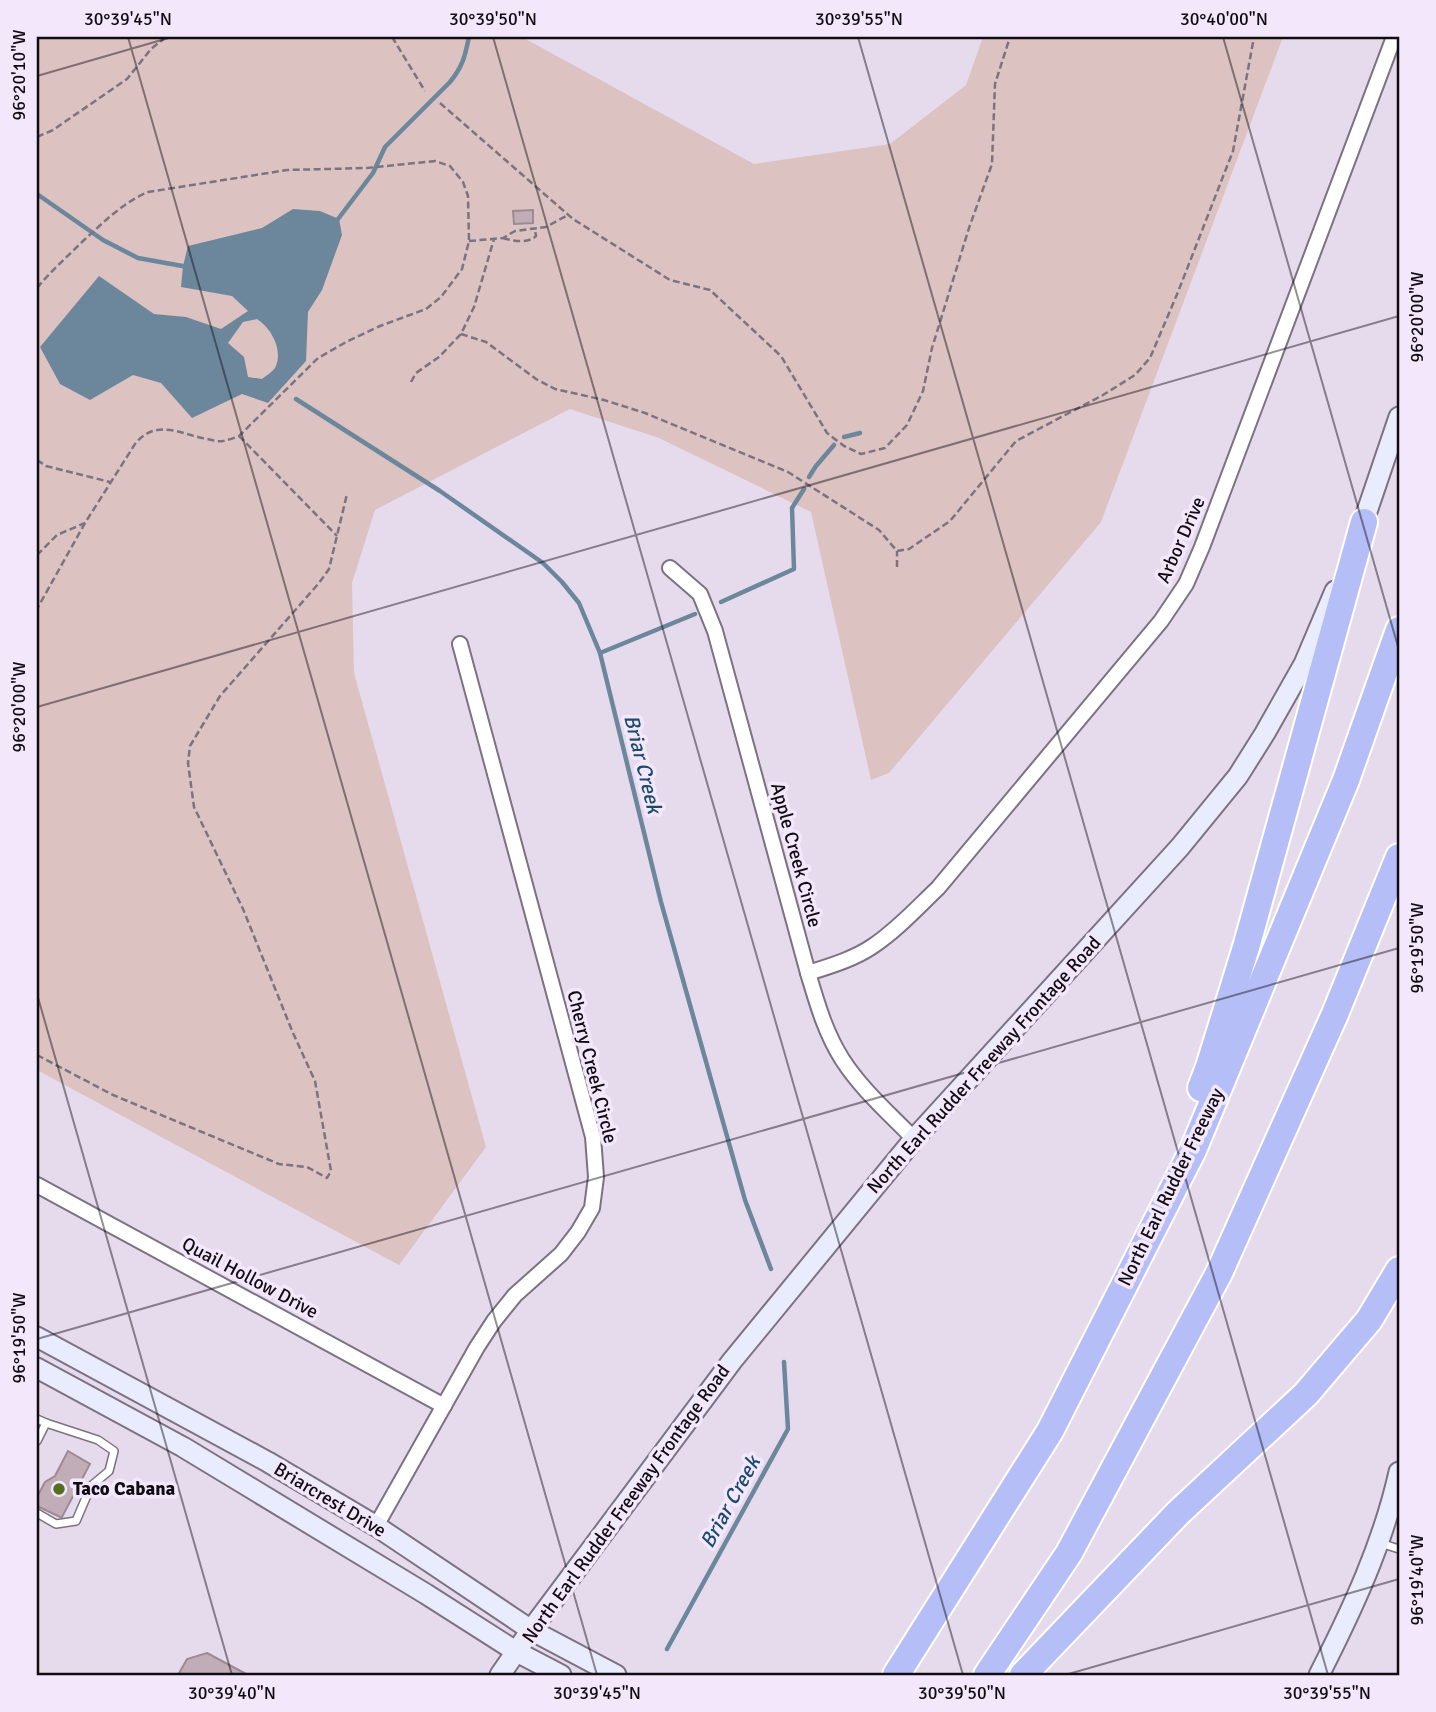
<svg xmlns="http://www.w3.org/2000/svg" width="1436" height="1712" viewBox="0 0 1436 1712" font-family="Signika,sans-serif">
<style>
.green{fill:#dcc2c1}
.water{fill:#6c879c;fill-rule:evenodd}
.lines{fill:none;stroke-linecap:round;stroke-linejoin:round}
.stream{stroke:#6c879c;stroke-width:4.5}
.building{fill:#c1adb7;stroke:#9d8a93;stroke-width:2}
.lane-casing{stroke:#7c7282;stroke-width:10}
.street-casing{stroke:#7c7282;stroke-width:18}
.secondary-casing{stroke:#7c7282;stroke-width:23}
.highway-casing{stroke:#fff;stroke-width:30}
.path{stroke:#7b7480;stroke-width:2.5;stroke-dasharray:7 3.5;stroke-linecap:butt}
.lane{stroke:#fff;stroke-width:7}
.street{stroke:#fff;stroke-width:14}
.secondary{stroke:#e9ecfc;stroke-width:19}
.highway{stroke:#b5bef6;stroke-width:26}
.ticks{fill:none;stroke:#100c12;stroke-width:2;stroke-opacity:0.45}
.poi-dot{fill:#556f21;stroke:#f3e8fb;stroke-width:2.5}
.labels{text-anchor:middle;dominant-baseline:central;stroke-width:7;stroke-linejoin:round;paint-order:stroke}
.street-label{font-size:19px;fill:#100c12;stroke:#f3e8fb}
.poi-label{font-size:19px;font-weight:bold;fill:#100c12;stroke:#f3e8fb;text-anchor:start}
.water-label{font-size:21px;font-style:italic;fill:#1c4a6a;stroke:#f3e8fb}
.neatline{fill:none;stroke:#100c12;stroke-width:2.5}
.ticks-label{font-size:18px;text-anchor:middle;fill:#100c12}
</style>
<rect width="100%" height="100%" fill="#e6dbed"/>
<polygon class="green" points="37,37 522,37 754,164 890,144 966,85 983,37 1283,37 1101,522 889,773 871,780 811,512 659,438 570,409 375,510 352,583 354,673 486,1147 399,1265 37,1070"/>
<path class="water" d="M293 209 320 211 339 219 342 235 322 290 308 312 306 361 268 403 242 394 192 418 161 383 133 375 90 400 60 384 40 347 99 276 154 314 186 317 221 329 248 311 232 296 181 287 183 266 188 246 262 228ZM257 319C271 328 284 350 275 368 272 372 266 376 262 379L248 377 244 357 228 343 243 322Z"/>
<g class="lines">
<g class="stream">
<polyline points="37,194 103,240 138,258 188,267"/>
<path d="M335 223 373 173 385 147 450 82C463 66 465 56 469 37"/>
<polyline points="296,399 440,491 543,563 562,582 579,603 600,653 661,902 745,1200 771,1269"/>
<polyline points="844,437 860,433"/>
<polyline points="809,477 816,466 834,445"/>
<polyline points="721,602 794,569 792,508 804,489"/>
<polyline points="600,653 695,614"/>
<polyline points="667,1649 788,1429 784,1362"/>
</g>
</g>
<g class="building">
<polygon points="533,210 533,223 514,224 513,211"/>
<polygon points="68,1451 90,1464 62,1517 60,1517 37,1506 37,1497 45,1482 55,1476"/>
<polygon points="207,1653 248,1675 178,1675 187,1659"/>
</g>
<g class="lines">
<g class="lane-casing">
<g id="lane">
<polyline points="37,1419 46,1423 37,1441"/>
<polyline points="37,1513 56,1524 76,1521 91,1486 109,1471 114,1451 98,1440 46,1423"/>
<polyline points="1380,1543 1399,1549"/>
</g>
</g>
<g class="street-casing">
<g id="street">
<path d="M670 568 700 594 715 631 808 973C817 1003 825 1032 842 1059 861 1089 890 1114 914 1139"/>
<path d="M808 973C830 966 854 959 873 946 897 930 917 908 938 888L1161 621 1186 584 1202 547 1394 37"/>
<polyline points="37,1185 444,1406"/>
<polyline points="376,1526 477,1347 494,1321 515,1295 561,1254 578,1232 592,1208 596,1177 593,1137 460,644"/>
</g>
</g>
<g class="secondary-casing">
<g id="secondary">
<polyline points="1359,535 1399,417"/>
<polyline points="37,1337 268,1462 376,1526 531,1630 616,1675"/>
<polyline points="37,1368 183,1447 426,1594 517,1652 561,1675"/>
<polyline points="500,1675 531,1630 732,1361 914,1139 1180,847 1238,776 1265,733 1304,664 1335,591"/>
<path d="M1319 1675C1352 1610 1383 1544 1399 1472"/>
</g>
</g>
<g class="highway-casing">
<g id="highway">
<polyline points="1201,1088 1209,1067 1247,944 1364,522"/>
<polyline points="896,1675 1050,1431 1193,1150 1346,780 1399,630"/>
<polyline points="987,1675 1069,1553 1219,1273 1335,1014 1399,857"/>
<polyline points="1023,1675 1178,1513 1306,1394 1369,1320 1399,1270"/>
</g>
</g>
<g class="path">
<polyline points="392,37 425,91"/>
<polyline points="440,103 573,219 670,280 710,290 781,356 827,433 844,446 861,454 885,448 907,425 923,391 932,348 969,228 992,164 995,84 1010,37"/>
<polyline points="37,137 53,130 127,79 151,49 166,37"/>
<path d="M503 238C513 241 528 244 536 236L535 230"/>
<polyline points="469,241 503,238 515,231 546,227 568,215"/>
<path d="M37 288C51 271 67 257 83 241 103 223 122 203 148 192L287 170 367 168 435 161 450 166 463 182 468 196 469 241 462 269 441 297 426 309 380 326 348 341 318 358 239 436C234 438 228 440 223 441 218 442 212 440 207 439 180 434 156 418 135 444L85 523 37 609"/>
<polyline points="461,334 486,342 536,379 555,389 604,400 645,413 788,472 879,530 897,551 909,549 950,521 1016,441 1103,395 1135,375 1150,358 1178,292 1233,151 1254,37"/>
<polyline points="411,382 416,373 439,357 461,334 474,307 494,239"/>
<polyline points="239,436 337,536"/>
<polyline points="37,460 46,466 110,482"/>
<polyline points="37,555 57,535 85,523"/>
<polyline points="897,567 897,551"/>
<polyline points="37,1055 113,1095 279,1164 307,1167 327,1178 331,1171 315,1081 293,1033 243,909 194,807 188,763 190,746 220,696 319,583 329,569 347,494"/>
</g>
<use href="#lane" class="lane"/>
<use href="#street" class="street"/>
<use href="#secondary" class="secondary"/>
<use href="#highway" class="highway"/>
</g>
<path class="ticks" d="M128 37 597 1675M493 37 963 1675M858 37 1328 1675M1223 37 1399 650M37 76 172 37M37 707 1399 316M37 994 232 1675M37 1339 1399 948M1065 1675 1399 1579"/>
<circle class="poi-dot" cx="59" cy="1489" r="7"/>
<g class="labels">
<g class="street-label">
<text transform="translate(1181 540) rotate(-66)">Arbor Drive</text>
<text transform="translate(796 855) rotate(75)">Apple Creek Circle</text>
<text transform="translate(984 1065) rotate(-48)">North Earl Rudder Freeway Frontage Road</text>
<text transform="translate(592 1067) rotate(76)">Cherry Creek Circle</text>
<text transform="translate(1171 1187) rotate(-64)">North Earl Rudder Freeway</text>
<text transform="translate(250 1278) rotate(28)">Quail Hollow Drive</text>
<text transform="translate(330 1500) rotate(31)">Briarcrest Drive</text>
<text transform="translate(626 1504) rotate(-54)">North Earl Rudder Freeway Frontage Road</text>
</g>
<g class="poi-label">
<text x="73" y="1489">Taco Cabana</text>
</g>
<g class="water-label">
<text transform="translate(643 764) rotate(76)">Briar Creek</text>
<text transform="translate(730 1502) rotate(-61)">Briar Creek</text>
</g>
</g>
<rect width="1436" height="1712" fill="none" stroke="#f3e8fb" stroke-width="77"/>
<rect x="38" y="38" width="1360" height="1636" class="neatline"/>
<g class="ticks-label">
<text x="128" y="25">30°39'45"N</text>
<text x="493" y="25">30°39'50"N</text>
<text x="859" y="25">30°39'55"N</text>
<text x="1224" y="25">30°40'00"N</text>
<text transform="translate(19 75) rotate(-90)" y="6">96°20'10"W</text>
<text transform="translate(1417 317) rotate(-90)" y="6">96°20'00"W</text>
<text transform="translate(19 707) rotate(-90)" y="6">96°20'00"W</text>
<text transform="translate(1417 948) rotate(-90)" y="6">96°19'50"W</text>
<text transform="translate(19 1338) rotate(-90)" y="6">96°19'50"W</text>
<text transform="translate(1417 1580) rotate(-90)" y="6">96°19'40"W</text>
<text x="232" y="1699">30°39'40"N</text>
<text x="597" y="1699">30°39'45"N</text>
<text x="962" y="1699">30°39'50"N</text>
<text x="1327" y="1699">30°39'55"N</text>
</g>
</svg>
